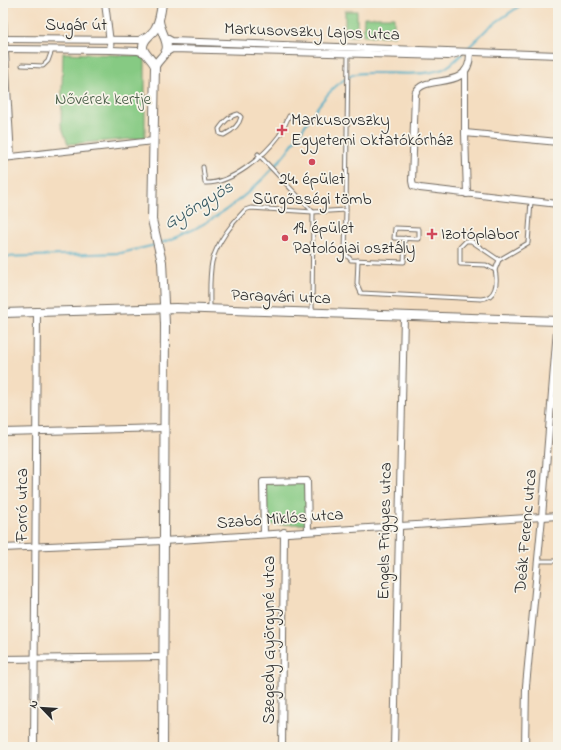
<svg xmlns="http://www.w3.org/2000/svg" width="561" height="750" viewBox="0 0 561 750" font-family="'Indie Flower',sans-serif">
<style>
.green{fill:#86ca83;stroke:#587a57}
.lines{fill:none;stroke-linecap:round;stroke-linejoin:round}
.stream{stroke:#45aac5;stroke-width:2}
.service-casing{stroke:#71695f;stroke-width:5}
.minor-casing{stroke:#71695f;stroke-width:8}
.tertiary-casing{stroke:#71695f;stroke-width:10}
.service{stroke:#fff;stroke-width:3}
.minor{stroke:#fff;stroke-width:6}
.tertiary{stroke:#fff;stroke-width:8}
.poi-dot{fill:#d1495b;stroke:#f7f3e8;stroke-width:1.5}
.labels{text-anchor:middle;dominant-baseline:central;stroke-width:3.5;stroke-linejoin:round;paint-order:stroke}
.street-label{font-size:17px;fill:#2b2b2b;stroke:#f7f3e8}
.park-label{font-size:17px;fill:#465b45;stroke:#f7f3e8}
.poi-label{font-size:17px;fill:#2b2b2b;stroke:#f7f3e8;text-anchor:start}
.water-label{font-size:18px;font-style:italic;fill:#345761;stroke:#f7f3e8}
</style>
<rect width="100%" height="100%" fill="#f7f3e8"/>
<filter id="ink" filterUnits="userSpaceOnUse"><feTurbulence type="fractalNoise" baseFrequency=".025" numOctaves="2"/><feDisplacementMap in="SourceGraphic" scale="8" xChannelSelector="R" yChannelSelector="G"/><feConvolveMatrix kernelMatrix="1 2 1 2 8 2 1 2 1" color-interpolation-filters="sRGB"/></filter>
<filter id="wash" filterUnits="userSpaceOnUse"><feTurbulence type="fractalNoise" baseFrequency=".012" numOctaves="4" result="noise"/><feDisplacementMap in="SourceGraphic" scale="16" xChannelSelector="R" yChannelSelector="G"/><feGaussianBlur stdDeviation="0.9" result="paint"/><feColorMatrix in="noise" values="0 0 0 0 0 0 0 0 0 0 0 0 0 0 0 0 0 1.4 0 .05"/><feComposite in="paint" operator="in"/></filter>
<g filter="url(#wash)">
<rect width="100%" height="100%" fill="#f4ddc0"/>
<g class="green">
<rect x="345" y="11" width="12" height="25"/>
<polygon points="364,17 394,17 394,36 363,36"/>
<polygon points="63,53 145,56 145,138 68,144 61,125"/>
<polygon points="306,481 307,524 265,525 264,483"/>
</g>
<g class="lines">
<g class="stream">
<polyline points="466,50 489,27 524,3"/>
<path d="M161 243C207 228 250 196 281 159 301 136 319 96 345 79 354 72 363 73 374 73 394 73 420 76 440 70 449 68 455 60 462 54"/>
<polyline points="3,257 121,253 155,245"/>
</g>
</g>
</g>
<g filter="url(#ink)">
<g class="lines">
<g class="service-casing">
<g id="service">
<polyline points="22,65 43,66 48,61 52,50"/>
<polyline points="145,97 154,96"/>
<path d="M238 114 241 117C239 126 232 131 224 135L220 134 219 129C224 122 229 116 238 114Z"/>
<polyline points="258,154 313,212 312,311"/>
<path d="M203 167 205 183C232 184 264 156 279 136 283 130 286 122 289 116"/>
<polyline points="346,210 345,253 351,260 404,262 405,238"/>
<polygon points="395,228 419,229 419,239 394,238"/>
<path d="M358 260 357 284 361 293 481 299C496 298 498 283 495 270L486 265 460 264V247L466 241H471L499 260"/>
<polyline points="495,270 499,260 528,243 531,201"/>
<path d="M210 309C210 294 209 277 212 262 216 244 232 223 245 210L251 208 313 212 346 210 348 54"/>
<polyline points="538,561 558,561"/>
</g>
</g>
<g class="minor-casing">
<g id="minor">
<polyline points="105,3 111,50"/>
<polyline points="3,19 11,157"/>
<polyline points="163,36 172,41 558,55"/>
<polyline points="3,39 139,40 147,36"/>
<polyline points="3,49 111,50 138,51 146,54"/>
<path d="M470 52C471 95 423 71 415 94L412 181 413 186 420 188 558 204"/>
<polyline points="164,54 172,49 448,56 459,53"/>
<polyline points="465,71 465,133 467,194"/>
<polyline points="465,133 558,142"/>
<polyline points="3,158 153,141"/>
<polyline points="3,432 165,428"/>
<polyline points="264,534 263,482 307,481 308,531"/>
<polyline points="3,548 163,541 558,516"/>
<polyline points="3,659 163,657"/>
<polyline points="34,747 37,311"/>
<polyline points="282,747 284,532"/>
<polyline points="394,747 404,316"/>
<polyline points="525,747 526,686 542,517 558,317"/>
</g>
</g>
<g class="tertiary-casing">
<g id="tertiary">
<path d="M162 3C161 11 160 20 156 27 153 35 142 38 143 48 145 55 152 59 155 66L152 220 162 262 165 324 163 747"/>
<path d="M155 66C158 60 164 56 166 51 170 43 160 31 159 21"/>
<polyline points="3,313 176,308 558,321"/>
</g>
</g>
<use href="#service" class="service"/>
<use href="#minor" class="minor"/>
<use href="#tertiary" class="tertiary"/>
</g>
</g>
<g class="poi-dot">
<path d="M280 124h4v4h4v4h-4v4h-4v-4h-4v-4h4z"/>
<circle cx="312" cy="162" r="4"/>
<path d="M430 228h4v4h4v4h-4v4h-4v-4h-4v-4h4z"/>
<circle cx="285" cy="238" r="4"/>
</g>
<g class="labels">
<g class="street-label">
<text x="76" y="25">Sugár út</text>
<text transform="translate(312 32) rotate(2)">Markusovszky Lajos utca</text>
<text transform="translate(281 297) rotate(2)">Paragvári utca</text>
<text transform="translate(22 505) rotate(-90)">Forró utca</text>
<text transform="translate(280 519) rotate(-4)">Szabó Miklós utca</text>
<text transform="translate(385 531) rotate(-89)">Engels Frigyes utca</text>
<text transform="translate(526 531) rotate(-85)">Deák Ferenc utca</text>
<text transform="translate(269 640) rotate(-90)">Szegedy Györgyné utca</text>
</g>
<g class="park-label">
<text x="103" y="99">Nővérek kertje</text>
</g>
<g class="poi-label">
<text x="291" y="120">Markusovszky<tspan x="291" dy="20">Egyetemi Oktatókórház</tspan></text>
<text x="312" y="179" text-anchor="middle">24. épület<tspan x="312" dy="20">Sürgősségi tömb</tspan></text>
<text x="293" y="228">19. épület<tspan x="293" dy="20">Patológiai osztály</tspan></text>
<text x="441" y="234">Izotóplabor</text>
</g>
<g class="water-label">
<text transform="translate(199 206) rotate(-31)">Gyöngyös</text>
</g>
</g>
<rect width="561" height="750" fill="none" stroke="#f7f3e8" stroke-width="16"/>
<g transform="translate(42 708) rotate(295)" stroke="#f7f3e8" stroke-width="3" paint-order="stroke">
<path d="M0-3L7 15L0 10L-7 15Z" fill="#2b2b2b"/>
<text y="-6" font-size="11" font-weight="bold" text-anchor="middle" fill="#2b2b2b">N</text>
</g>
</svg>
